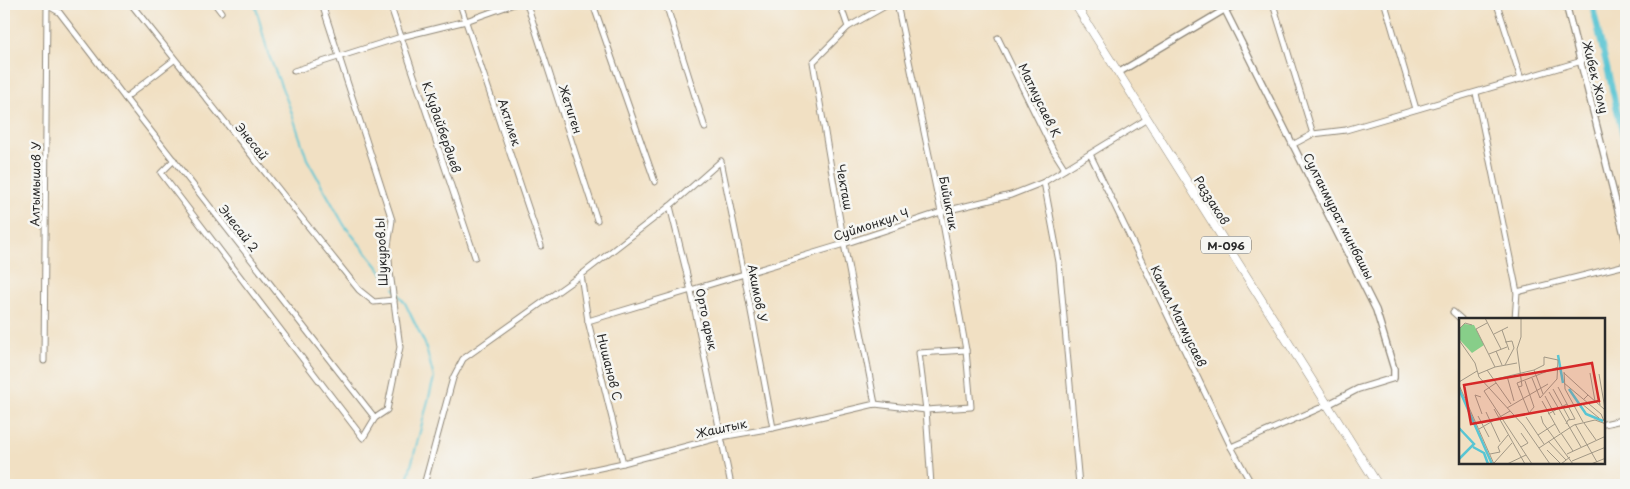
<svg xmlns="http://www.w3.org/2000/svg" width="1630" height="489" viewBox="0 0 1630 489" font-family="'Playpen Sans',sans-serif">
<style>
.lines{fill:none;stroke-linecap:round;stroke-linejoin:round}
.stream{stroke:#59c5d3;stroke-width:2}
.canal{stroke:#59c5d3;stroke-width:6}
.minor-casing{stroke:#8e8677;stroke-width:7}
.tertiary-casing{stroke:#8e8677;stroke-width:8}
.primary-casing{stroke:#8e8677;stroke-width:9}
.minor{stroke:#fff;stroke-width:5}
.tertiary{stroke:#fff;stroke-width:5.5}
.primary{stroke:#fff;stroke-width:8}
.labels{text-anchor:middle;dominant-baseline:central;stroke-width:5;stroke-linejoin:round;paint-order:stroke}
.shield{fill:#f6f6f2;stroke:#686867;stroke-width:1}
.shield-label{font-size:11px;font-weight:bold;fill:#2b2b2b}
.street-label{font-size:12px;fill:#2b2b2b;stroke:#f6f6f2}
.inset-river{fill:none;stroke:#59c5d3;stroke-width:2.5}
.inset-road{fill:none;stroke:#a29886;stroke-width:1}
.view{fill:#d62828;fill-opacity:0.15;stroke:#d62828;stroke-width:2.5}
.inset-edge{fill:none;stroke:#2b2b2b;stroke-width:2.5}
</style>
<rect width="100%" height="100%" fill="#f6f6f2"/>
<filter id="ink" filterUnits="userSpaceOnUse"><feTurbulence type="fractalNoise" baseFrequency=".02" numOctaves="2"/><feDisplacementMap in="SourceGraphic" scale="10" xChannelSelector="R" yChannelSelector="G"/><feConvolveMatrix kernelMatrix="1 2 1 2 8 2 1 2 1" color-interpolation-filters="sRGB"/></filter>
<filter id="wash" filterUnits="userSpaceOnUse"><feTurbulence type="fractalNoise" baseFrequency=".0096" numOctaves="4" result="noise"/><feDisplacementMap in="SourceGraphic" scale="20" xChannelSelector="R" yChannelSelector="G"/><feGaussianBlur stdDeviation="1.12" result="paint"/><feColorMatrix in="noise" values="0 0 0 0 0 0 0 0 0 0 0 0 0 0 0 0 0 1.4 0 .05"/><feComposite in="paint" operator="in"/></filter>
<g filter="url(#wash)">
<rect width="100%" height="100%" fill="#f1e0c3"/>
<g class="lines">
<g class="stream">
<polyline points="255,4 268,53 290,108 307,159 344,225 390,282"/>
<polyline points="394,288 405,303 425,344 434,378 406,485"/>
</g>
<polyline class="canal" points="1592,4 1626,148"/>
</g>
</g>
<g filter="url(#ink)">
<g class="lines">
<g class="minor-casing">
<g id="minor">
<polyline points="45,4 59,12 125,98"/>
<polyline points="131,4 359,290 374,302 394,300"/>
<polyline points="215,4 221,12"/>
<polyline points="390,4 475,257"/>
<polyline points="460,4 541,246"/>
<polyline points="527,4 597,220"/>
<polyline points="593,4 655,182"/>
<polyline points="666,4 705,128"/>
<polyline points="840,4 848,27"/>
<polyline points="1273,4 1313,134"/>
<polyline points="1385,4 1416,109"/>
<polyline points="1497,4 1521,79"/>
<polyline points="998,38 1053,150 1065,169"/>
<polyline points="174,60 125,98 375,418"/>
<polyline points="294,71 401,37 466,21 514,4"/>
<polyline points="1476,93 1517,292 1515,319"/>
<polyline points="1292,145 1313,134 1346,130 1582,61"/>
<polyline points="1090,154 1231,447 1252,485"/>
<polyline points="174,160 161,173 363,438 375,418 387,410 400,347 390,272 388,246 392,220 322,4"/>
<polyline points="1044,182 1059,262 1079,485"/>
<polyline points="670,206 691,291 731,485"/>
<polyline points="581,275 588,321 623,463"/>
<polyline points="1517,292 1626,265"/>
<polyline points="1453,312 1461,319"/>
<polyline points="588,321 844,244 941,212 1011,195 1044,182 1147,119"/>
<polyline points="44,361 47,6"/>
<polyline points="875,404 844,244 813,62 848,27 889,4"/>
<polyline points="1604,424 1626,419"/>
<polyline points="1231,447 1327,405"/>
<polyline points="424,485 453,378 463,359 581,275 670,206 721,161 744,274 773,428"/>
<polyline points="521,485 623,463 721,437 773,428 875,404 926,410 971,407 966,350 941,212 897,4"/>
<polyline points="931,485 926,410 919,353 966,350"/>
</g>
</g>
<g class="tertiary-casing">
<g id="tertiary">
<polyline points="1222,4 1376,310 1394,369 1394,378 1358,389 1327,405"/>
<polyline points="1566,4 1626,242"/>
<polyline points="1118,73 1224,10 1238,4"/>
</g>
</g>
<g class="primary-casing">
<polyline id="primary" points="1075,4 1378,485"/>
</g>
<use href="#minor" class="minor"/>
<use href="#tertiary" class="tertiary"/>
<use href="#primary" class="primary"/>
</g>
</g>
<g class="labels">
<rect class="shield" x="1201" y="236.5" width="50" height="17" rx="4"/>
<g class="shield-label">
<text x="1226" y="245">М-096</text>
</g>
<g class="street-label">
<text transform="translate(1596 77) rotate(76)">Жибек Жолу</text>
<text transform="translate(1040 100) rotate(64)">Матмусаев К</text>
<text transform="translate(571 109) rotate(72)">Жетиген</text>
<text transform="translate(510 122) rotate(72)">Актилек</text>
<text transform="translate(442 127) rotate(71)">К.Кудайбердиев</text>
<text transform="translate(252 141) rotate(51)">Энесай</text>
<text transform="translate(35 184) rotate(-89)">Алтымышов У</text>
<text transform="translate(845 187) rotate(80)">Чекташ</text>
<text transform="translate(1212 200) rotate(58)">Раззаков</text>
<text transform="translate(949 203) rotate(79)">Бийиктик</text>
<text transform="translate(1339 216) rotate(63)">Султанмурат минбашы</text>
<text transform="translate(871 224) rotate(-18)">Суймонкул Ч</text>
<text transform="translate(239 228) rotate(52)">Энесай 2</text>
<text transform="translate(381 252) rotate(-93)">Шукуров.Ы</text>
<text transform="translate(758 293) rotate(79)">Акимов У</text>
<text transform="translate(1179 316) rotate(64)">Камал Матмусаев</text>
<text transform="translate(707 319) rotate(78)">Орто арык</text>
<text transform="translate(610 367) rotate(76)">Нишанов С</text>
<text transform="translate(721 428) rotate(-12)">Жаштык</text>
</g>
</g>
<g transform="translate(1459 318)">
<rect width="146" height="146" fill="#f1e0c3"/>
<path d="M5 6 15 7 25 27 13 35 0 21V11Z" fill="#87ce89"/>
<path class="inset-river" d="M99 37 104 65M0 71 33 146M110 71 127 96 144 103M0 110 15 126 0 141M14 129 25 135 29 146"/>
<path class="inset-road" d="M26 0 42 31M28 5 17 11 36 49M0 11 6 5 13 7M43 12 50 32M35 16 49 9M0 22 16 45 20 59 64 107 91 146M58 31 63 68 59 69M58 31 62 19V0M37 33 43 47M30 36 48 29M46 47 55 30 53 23 46 24M28 52 52 86M75 52 84 76M105 54 106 71 124 104M105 55 129 77 125 81M131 55 136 83M135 55 141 87M19 56 36 49 58 45M140 56 146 91M48 58 55 83M37 61 75 52 85 47V39L99 42 98 61 81 80 73 60M66 63 75 89 70 95 58 65 99 49M0 64 18 53M37 65 25 73 73 146M105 65 142 96 145 103M0 67 35 146M99 69 116 101 109 102 107 106M94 71 111 102M90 74 122 129M129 77 145 91M86 78 96 97M22 79 16 77 23 96M83 83 101 115M122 85 140 100M48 90 89 66M35 91 66 146M27 94 41 124M89 96 108 86M19 98 30 119M82 98 84 105 114 146M67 99 85 126M125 105 137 122M116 106 138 144M20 111 51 93M102 115 114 133M79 117 96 106M89 123 107 142M62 129 69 125 62 115M80 130 115 107 136 102 147 106M88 132 102 146 111 139M31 136 41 134 39 129 49 117M108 136 147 118M113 143 147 129M35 145 53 125M48 146 67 137M132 146 147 140"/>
<path class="view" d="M133 45 140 83 12 106 5 67Z"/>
<rect width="146" height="146" class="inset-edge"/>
</g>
<rect width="1630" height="489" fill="none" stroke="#f6f6f2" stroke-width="20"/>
</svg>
